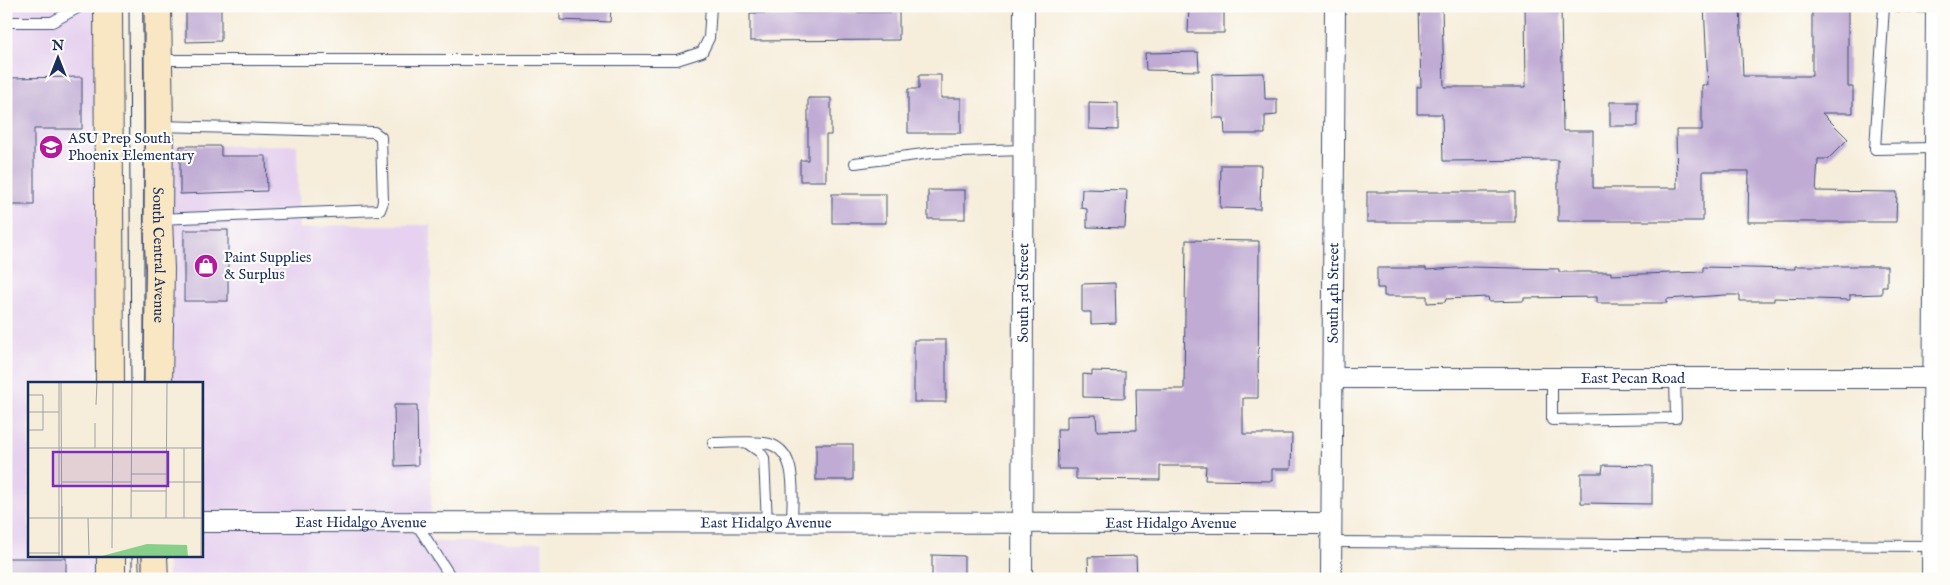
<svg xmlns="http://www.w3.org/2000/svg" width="1950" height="585" viewBox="0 0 1950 585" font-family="'IM FELL English',serif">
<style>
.built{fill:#e6d2f0}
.building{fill:#c0abd4}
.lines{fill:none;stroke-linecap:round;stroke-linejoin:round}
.lane-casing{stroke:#3c4c71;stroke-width:12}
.street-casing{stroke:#3c4c71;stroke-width:22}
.secondary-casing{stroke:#3c4c71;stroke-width:30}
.lane{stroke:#fff;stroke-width:10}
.street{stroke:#fff;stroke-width:20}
.secondary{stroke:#f9e7c3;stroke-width:28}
.tram{stroke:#1b2f5e;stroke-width:1}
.labels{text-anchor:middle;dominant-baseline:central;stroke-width:4.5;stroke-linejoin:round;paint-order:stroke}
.poi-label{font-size:15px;fill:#1b2f5e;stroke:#fdfcf7;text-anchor:start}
.street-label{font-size:15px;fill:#1b2f5e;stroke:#fdfcf7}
.inset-road{fill:none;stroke:#9ea1a8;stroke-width:1}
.view{fill:#7b2cbf;fill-opacity:0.15;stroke:#7b2cbf;stroke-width:2.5}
.inset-edge{fill:none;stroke:#1b2f5e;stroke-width:2.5}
</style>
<rect width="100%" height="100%" fill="#fdfcf7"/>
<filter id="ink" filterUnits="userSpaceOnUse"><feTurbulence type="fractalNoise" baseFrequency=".02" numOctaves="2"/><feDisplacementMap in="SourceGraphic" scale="10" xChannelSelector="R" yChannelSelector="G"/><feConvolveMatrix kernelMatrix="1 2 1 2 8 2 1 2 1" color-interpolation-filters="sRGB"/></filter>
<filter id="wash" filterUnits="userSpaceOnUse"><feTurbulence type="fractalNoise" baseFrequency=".0096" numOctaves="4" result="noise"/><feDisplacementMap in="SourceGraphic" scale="20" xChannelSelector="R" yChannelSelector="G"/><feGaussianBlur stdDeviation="1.12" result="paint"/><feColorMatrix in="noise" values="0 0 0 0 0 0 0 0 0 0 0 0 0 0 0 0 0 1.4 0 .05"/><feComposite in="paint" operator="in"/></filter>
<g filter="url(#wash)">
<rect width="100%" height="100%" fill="#f6edda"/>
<g class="built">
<polygon points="6,6 95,6 97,384 29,384 29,556 99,556 100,579 6,579"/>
<polygon points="297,145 299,229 341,225 431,225 431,542 542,543 543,579 168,579 168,556 201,556 201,384 167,384 165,146"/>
</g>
<g id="blocks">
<g class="building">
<polygon points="186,6 221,6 221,41 186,42"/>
<polygon points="560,6 611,6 610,22 560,20"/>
<polygon points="1189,6 1224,6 1224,33 1188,33"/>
<polygon points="1419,6 1442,6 1444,87 1526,87 1525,6 1561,6 1563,131 1593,131 1593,188 1677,188 1676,130 1702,130 1702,85 1708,85 1704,6 1740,6 1743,76 1812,76 1812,6 1848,6 1848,87 1853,87 1853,113 1822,113 1848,139 1828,159 1818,159 1816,191 1897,192 1896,222 1748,222 1749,171 1703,171 1703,221 1558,221 1558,160 1443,161 1442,114 1417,114 1417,87 1421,87"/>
<polygon points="899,12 899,40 750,41 750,13"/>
<polygon points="1198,52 1199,71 1146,70 1145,53"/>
<polygon points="1264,73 1265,99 1277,99 1277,115 1265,116 1265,134 1225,134 1224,118 1213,118 1212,74"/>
<polygon points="919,75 941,75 941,98 961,98 961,133 908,133 908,89 919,89"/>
<polygon points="82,77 82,129 34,129 34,205 6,205 6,78"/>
<polygon points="808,98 831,98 831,135 826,135 826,181 800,181 800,160 808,160"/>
<polygon points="1089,102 1118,103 1118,130 1089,129"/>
<rect x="1610" y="102" width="28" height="24"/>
<polygon points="180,146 221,146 221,156 266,156 267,191 180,194"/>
<polygon points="1221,165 1261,165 1260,209 1220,208"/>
<polygon points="1082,189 1127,190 1125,228 1087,227 1087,209 1081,208"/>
<rect x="928" y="190" width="37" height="29"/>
<rect x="1367" y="192" width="148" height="30"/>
<rect x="832" y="194" width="54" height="29"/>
<rect x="184" y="230" width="44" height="71"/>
<polygon points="1186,240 1259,241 1258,398 1243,398 1243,434 1292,434 1291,469 1272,469 1272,481 1205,480 1206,466 1160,466 1160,480 1076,479 1076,469 1058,469 1057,429 1067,429 1067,416 1096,415 1097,431 1137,430 1136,389 1184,389"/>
<polygon points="1795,266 1887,266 1887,286 1882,286 1882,294 1850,295 1850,300 1774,298 1774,301 1740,301 1740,295 1725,295 1667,299 1667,303 1597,303 1597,297 1524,298 1524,301 1489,302 1488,297 1446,299 1445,302 1427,303 1427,296 1384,296 1384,288 1377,288 1377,268 1426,268 1426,270 1469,267 1559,269 1559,272 1611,272 1611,275 1703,272 1703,267 1795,269"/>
<polygon points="1115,283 1116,323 1091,324 1091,312 1082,312 1082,284"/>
<rect x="914" y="340" width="32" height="62"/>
<polygon points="1092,371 1125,372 1125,398 1083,397 1083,374 1092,375"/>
<polygon points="394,405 417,405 418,465 395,466"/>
<rect x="816" y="444" width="37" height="36"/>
<polygon points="1603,465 1652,466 1652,504 1581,503 1581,473 1602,473"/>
<polygon points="932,555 964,556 964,579 932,579"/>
<polygon points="1136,556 1137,579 1089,579 1088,557"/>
<rect x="6" y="558" width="60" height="21"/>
</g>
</g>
</g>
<g filter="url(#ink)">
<use href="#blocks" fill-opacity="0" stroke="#3c4c71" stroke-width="1"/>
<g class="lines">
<g class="lane-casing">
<g id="lane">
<polyline points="1884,6 1875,149 1935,148"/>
<polyline points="1897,6 1936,8"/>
<polyline points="6,22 52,22 81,6"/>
<polyline points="160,60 677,60 702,52 709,38 711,6"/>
<polyline points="855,163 931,153 1023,150"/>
<polyline points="158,219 380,210 383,202 381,137 374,132 160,126"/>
<polyline points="1552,378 1552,420 1676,418 1675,378"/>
<path d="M713 443C730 443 748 441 764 443 800 447 792 497 792 523"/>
<polyline points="747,443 760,452 764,458 767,523"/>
<polyline points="416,523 452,579"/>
<polyline points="1331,542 1933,546"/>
</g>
</g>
<g class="street-casing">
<g id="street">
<path id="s1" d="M1333 378H1932"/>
<path id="s2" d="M201 522 1331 523"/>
<path id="s3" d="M1022 579 1024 6"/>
<path id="s4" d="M1331 579 1335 6"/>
<polyline points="1932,579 1936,6"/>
</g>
</g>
<g class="secondary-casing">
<g id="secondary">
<polyline points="108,6 110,384"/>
<path id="s5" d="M157 6 159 126 158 219 160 269 158 384"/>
<polyline points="111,556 111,579"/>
<polyline points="153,556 154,579"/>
</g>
</g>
<use href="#lane" class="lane"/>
<use href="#street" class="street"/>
<use href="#secondary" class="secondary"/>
<g class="tram">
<polyline points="129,6 131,384"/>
<polyline points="144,384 144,6"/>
<polyline points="132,556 132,579"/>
<polyline points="142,556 142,579"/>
</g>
</g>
</g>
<defs>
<g id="school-disc" transform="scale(1.25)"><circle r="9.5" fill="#b5179e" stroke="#fdfcf7"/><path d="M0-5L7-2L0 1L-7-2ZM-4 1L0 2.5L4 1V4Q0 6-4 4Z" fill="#fff"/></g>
<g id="shop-disc" transform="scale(1.25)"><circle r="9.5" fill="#b5179e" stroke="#fdfcf7"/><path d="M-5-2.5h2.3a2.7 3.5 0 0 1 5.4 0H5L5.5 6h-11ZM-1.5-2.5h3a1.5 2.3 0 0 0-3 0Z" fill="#fff"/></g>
</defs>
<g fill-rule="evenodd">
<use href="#school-disc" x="51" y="147"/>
<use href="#shop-disc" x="206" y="266"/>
</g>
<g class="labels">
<g class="poi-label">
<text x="68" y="138">ASU Prep South<tspan x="68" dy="17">Phoenix Elementary</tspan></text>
<text x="224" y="257">Paint Supplies<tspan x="224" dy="17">&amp; Surplus</tspan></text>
</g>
<g class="street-label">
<text stroke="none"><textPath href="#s5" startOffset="249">South Central Avenue</textPath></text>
<text stroke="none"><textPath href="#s3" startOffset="286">South 3rd Street</textPath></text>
<text stroke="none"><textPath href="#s4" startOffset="286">South 4th Street</textPath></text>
<text stroke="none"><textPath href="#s1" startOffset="300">East Pecan Road</textPath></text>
<text stroke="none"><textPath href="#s2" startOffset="160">East Hidalgo Avenue</textPath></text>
<text stroke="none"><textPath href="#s2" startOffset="565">East Hidalgo Avenue</textPath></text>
<text stroke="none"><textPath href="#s2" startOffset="970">East Hidalgo Avenue</textPath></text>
</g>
</g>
<g transform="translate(28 382)">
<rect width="175" height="175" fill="#f6edda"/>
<path d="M119 162 159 163 160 175H70Z" fill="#88cf8a"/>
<path class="inset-road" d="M33 0 34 175M0 13H15V48H0M68 23 69 0M0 30H31M0 66H174M67 66V41M103 92H139M34 100H103M139 100H174M103 109H138M34 124V175M0 136H175M60 136 61 173M103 136 104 0M138 136 139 0M156 136V66M84 166 85 0M0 171H32M31 175V0M173 175 174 0"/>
<path class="view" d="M25 70H140V104H25Z"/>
<rect width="175" height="175" class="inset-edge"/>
</g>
<rect width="1950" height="585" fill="none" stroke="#fdfcf7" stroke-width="25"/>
<g transform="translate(58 58)" stroke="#fdfcf7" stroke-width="4" paint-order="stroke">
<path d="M0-4L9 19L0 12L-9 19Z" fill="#1b2f5e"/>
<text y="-8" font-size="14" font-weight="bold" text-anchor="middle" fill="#1b2f5e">N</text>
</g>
</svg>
